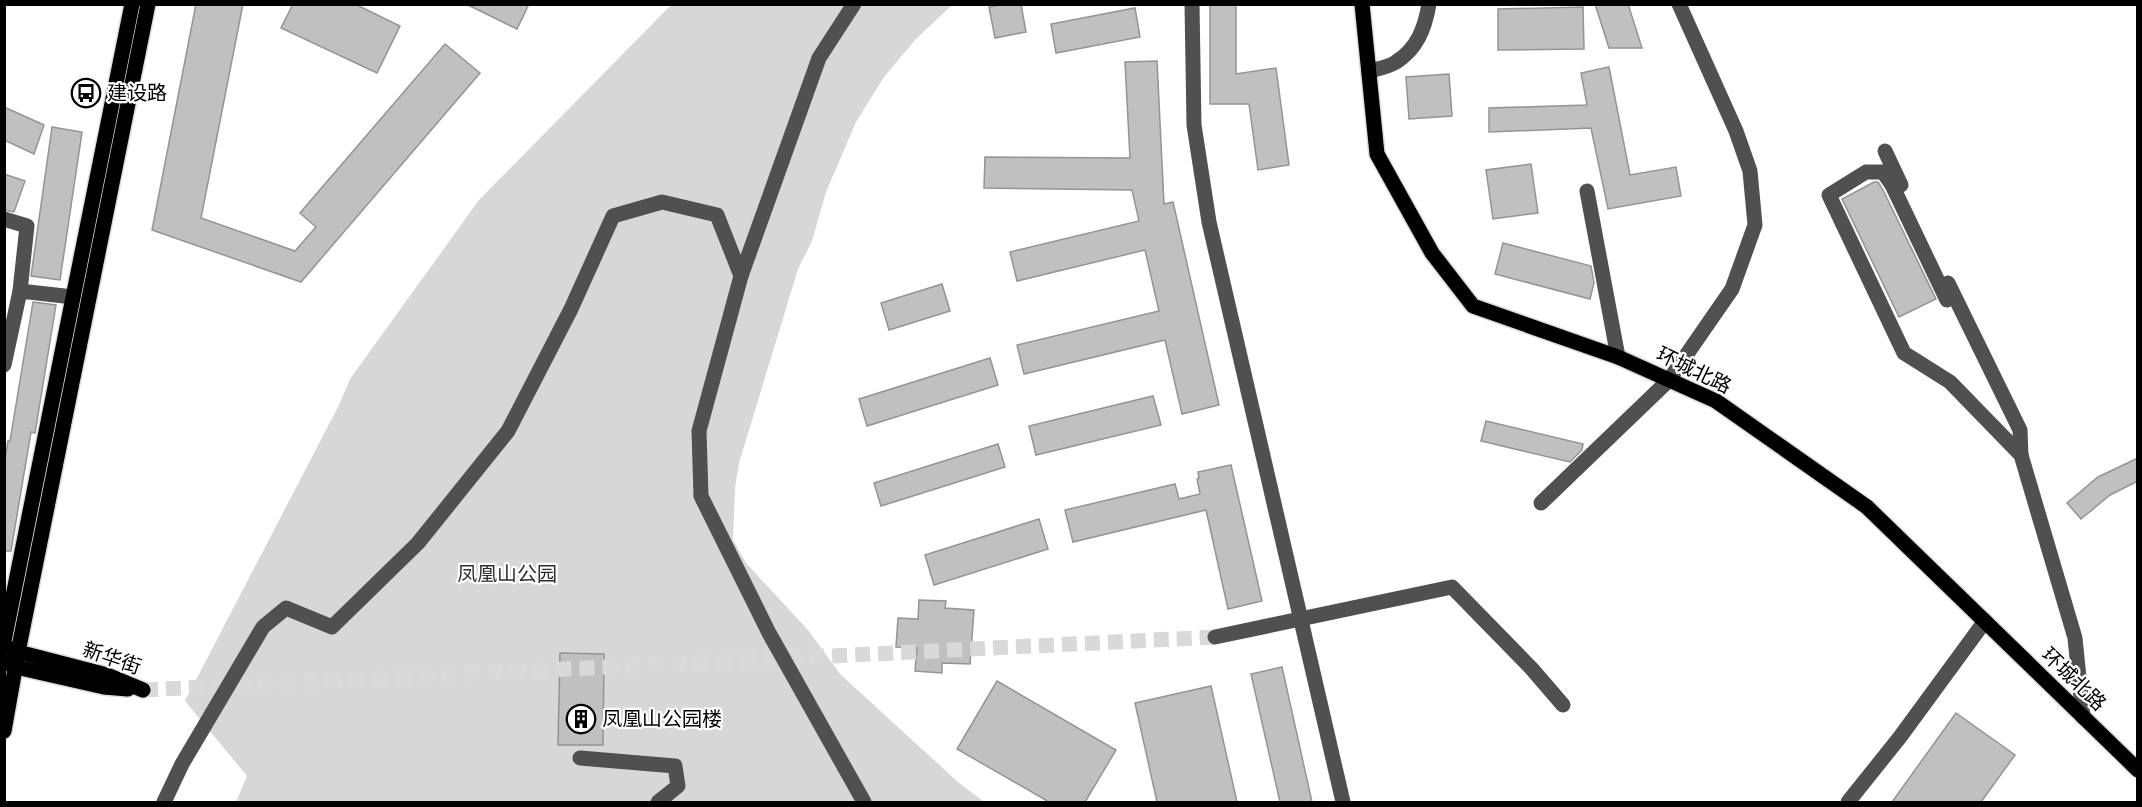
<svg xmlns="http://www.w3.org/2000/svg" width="2142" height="807" viewBox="0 0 2142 807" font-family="'Work Sans','Noto Sans SC',sans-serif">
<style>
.green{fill:#d7d7d7}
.building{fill:#c0c0c0;stroke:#949494;stroke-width:1.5}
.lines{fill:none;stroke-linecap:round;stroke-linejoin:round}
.minor-tunnel{stroke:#d9d9d9;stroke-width:15;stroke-dasharray:15 8;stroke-linecap:butt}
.major-casing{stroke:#dbdbdb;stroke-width:18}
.minor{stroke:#505050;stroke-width:15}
.major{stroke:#000;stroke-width:15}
.labels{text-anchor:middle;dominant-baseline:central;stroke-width:4.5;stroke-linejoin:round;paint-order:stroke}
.poi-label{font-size:20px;fill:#000;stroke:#fff;text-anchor:start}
.street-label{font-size:20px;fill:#000;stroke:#fff}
.park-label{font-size:20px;fill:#2e2e2e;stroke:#fff}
</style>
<rect width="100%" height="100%" fill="#fff"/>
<polygon class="green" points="671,5 952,5 915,40 884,77 856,122 826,192 812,241 798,269 739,463 735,488 733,540 746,563 808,630 840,674 958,782 984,802 236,802 247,776 185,701 338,407 350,379 479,200"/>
<g class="building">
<polygon points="196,4 243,4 201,218 295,251 316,227 300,213 445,44 480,73 301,282 152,230"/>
<polygon points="293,4 355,4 400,26 377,73 281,28"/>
<polygon points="466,4 529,4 517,29"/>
<polygon points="1004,4 1021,4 1026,32 995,38 989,7"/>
<polygon points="1210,4 1236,4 1236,74 1276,68 1289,165 1258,170 1249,104 1210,104"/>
<polygon points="1595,4 1628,4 1642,48 1609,48"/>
<polygon points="1583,7 1584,49 1498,50 1498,9"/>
<polygon points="1135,8 1140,37 1056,53 1051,24"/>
<polygon points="1157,61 1164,204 1173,202 1219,405 1182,414 1165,340 1024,374 1017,345 1159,311 1145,250 1017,281 1010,252 1139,221 1132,190 984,188 985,157 1130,158 1125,62"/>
<polygon points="1609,67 1630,175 1676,167 1681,196 1608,209 1591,128 1489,132 1489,108 1587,105 1581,73"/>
<polygon points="1449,74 1452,116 1409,119 1406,77"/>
<polygon points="4,107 44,125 34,154 4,140"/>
<polygon points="52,127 82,132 60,280 31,276"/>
<polygon points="1531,164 1538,213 1493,219 1486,170"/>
<polygon points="4,174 25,181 14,212 4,210"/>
<polygon points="1874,182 1878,182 1883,190 1936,299 1899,317 1842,199"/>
<polygon points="1503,243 1591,266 1594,283 1590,299 1495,274"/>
<polygon points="942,284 950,311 889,330 881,303"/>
<polygon points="33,302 56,305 35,433 31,432 11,551 4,551 4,464 8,441 10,441"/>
<polygon points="990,358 998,385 867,426 859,399"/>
<polygon points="1153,396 1161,425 1036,455 1029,426"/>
<polygon points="1486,421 1583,444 1582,450 1570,462 1481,441"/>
<polygon points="998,444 1005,467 881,506 874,483"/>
<polygon points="2138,458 2138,481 2110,495 2081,519 2067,503 2098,477"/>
<polygon points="1231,465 1262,601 1228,609 1206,510 1073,542 1065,510 1175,484 1179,499 1200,494 1197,479 1199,478 1198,472"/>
<polygon points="1039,519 1048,549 934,585 925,555"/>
<polygon points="919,600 946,601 945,608 974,610 970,664 942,663 942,673 915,671 917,648 896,647 898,618 918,619"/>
<polygon points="560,653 604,654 603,745 558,745"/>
<polygon points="1282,667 1312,802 1280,802 1251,674"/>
<polygon points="997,681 1116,750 1085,802 1049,802 957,749"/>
<polygon points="1211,686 1237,802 1157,802 1135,703"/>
<polygon points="1956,713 2015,755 1981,802 1892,802"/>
</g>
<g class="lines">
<polyline class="minor-tunnel" points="143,690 1215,637"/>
<g class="major-casing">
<g id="major">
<polyline points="1362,4 1377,154 1432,253 1473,306 1618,357 1716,401 1867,507 2138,770"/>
<polyline points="4,641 132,4"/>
<polyline points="9,648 18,652 107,675 143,690"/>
<polyline points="4,662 16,667 104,687 128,689"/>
<polyline points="4,731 18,652 148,4"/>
</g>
</g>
<g class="minor">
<polyline points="1192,4 1194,125 1209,222 1343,802"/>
<path d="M1369 71C1377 69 1389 67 1396 62 1417 49 1425 28 1429 4"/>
<polyline points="1885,151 1901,185"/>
<polyline points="1587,191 1618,357"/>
<polyline points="4,219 27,226 20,291"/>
<polyline points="741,276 699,431 701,496 769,633 864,802"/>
<polyline points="1948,283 2020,430 2021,455"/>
<polyline points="1947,300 1892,185 1883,172 1866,172 1829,195 1904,353 1950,382 2021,455 2075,638 2083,717"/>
<polyline points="4,365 20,291 73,297"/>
<polyline points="1541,503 1669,380 1732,289 1755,225 1750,171 1736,131 1679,4"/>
<polyline points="1215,637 1452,587 1532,669 1563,705"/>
<polyline points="580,758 675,766 678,786 658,802"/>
<polyline points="164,802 182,764 263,627 286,608 332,627 418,543 508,431 571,309 613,216 662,202 717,215 741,276 819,58 854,4"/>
<polyline points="1848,802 1900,737 1985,621"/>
</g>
<use href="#major" class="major"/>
</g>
<defs>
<g id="bus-ring" transform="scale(1.5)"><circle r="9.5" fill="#fff" stroke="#000" stroke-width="1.5"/><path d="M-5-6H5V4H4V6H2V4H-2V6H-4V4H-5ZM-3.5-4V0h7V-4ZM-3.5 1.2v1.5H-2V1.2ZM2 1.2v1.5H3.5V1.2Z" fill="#000"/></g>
<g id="building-ring" transform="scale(1.5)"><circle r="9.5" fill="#fff" stroke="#000" stroke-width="1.5"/><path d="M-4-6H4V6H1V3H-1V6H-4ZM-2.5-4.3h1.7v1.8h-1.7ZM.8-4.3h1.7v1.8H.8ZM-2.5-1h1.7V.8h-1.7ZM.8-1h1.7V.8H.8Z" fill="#000"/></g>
</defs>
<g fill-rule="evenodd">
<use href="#bus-ring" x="86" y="93"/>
<use href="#building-ring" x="581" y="719"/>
</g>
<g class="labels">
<g class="poi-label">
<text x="107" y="93">建设路</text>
<text x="602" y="719">凤凰山公园楼</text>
</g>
<g class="street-label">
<text transform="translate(1694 370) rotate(26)">环城北路</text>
<text transform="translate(112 658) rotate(19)">新华街</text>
<text transform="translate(2074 679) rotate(44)">环城北路</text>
</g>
<g class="park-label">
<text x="507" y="574">凤凰山公园</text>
</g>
</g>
<rect width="2142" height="807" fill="none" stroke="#000000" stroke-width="12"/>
</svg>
